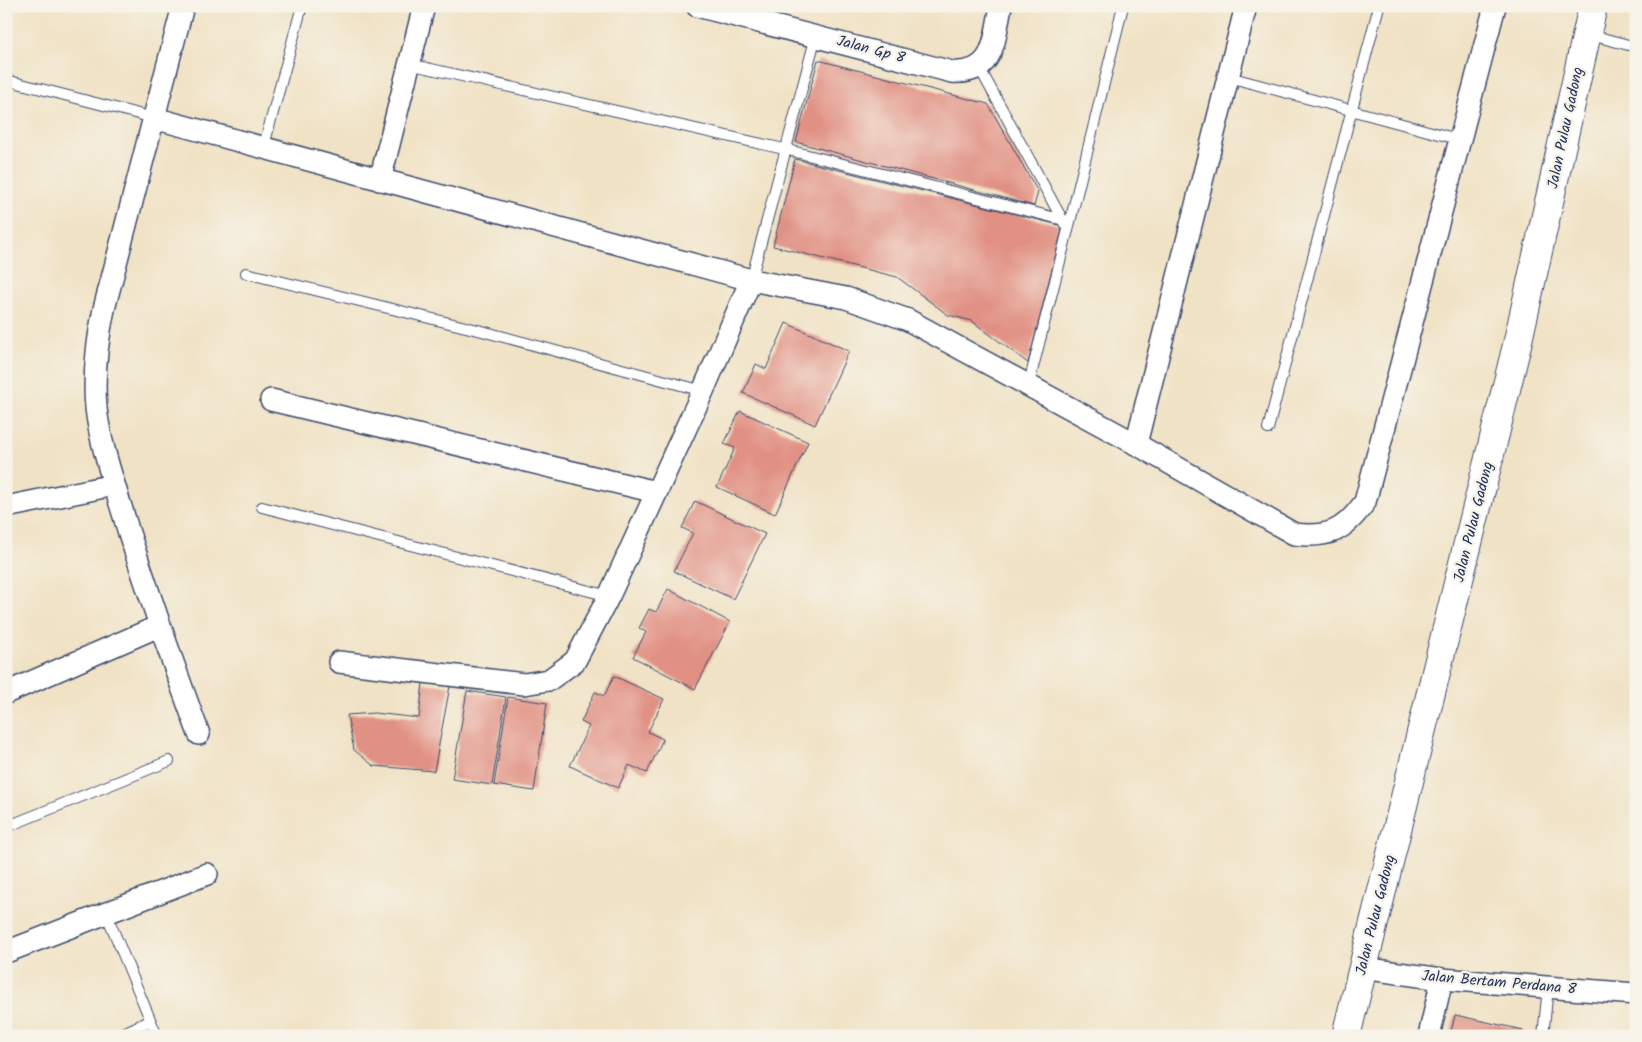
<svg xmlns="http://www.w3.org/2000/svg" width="1642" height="1042" viewBox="0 0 1642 1042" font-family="Kalam,sans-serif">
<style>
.building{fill:#e19184}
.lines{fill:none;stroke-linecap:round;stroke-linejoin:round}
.lane-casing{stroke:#3b4a6d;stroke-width:12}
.street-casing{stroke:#3b4a6d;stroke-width:24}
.secondary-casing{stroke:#3b4a6d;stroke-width:30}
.lane{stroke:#fff;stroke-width:10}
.street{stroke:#fff;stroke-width:21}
.secondary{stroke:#fff;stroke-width:28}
.labels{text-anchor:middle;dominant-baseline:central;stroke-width:5;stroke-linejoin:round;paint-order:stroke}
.street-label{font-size:15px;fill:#1b2f5e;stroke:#f7f3e8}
</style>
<rect width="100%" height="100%" fill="#f7f3e8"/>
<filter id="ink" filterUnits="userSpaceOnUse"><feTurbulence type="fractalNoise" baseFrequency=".02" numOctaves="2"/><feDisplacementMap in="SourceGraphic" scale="10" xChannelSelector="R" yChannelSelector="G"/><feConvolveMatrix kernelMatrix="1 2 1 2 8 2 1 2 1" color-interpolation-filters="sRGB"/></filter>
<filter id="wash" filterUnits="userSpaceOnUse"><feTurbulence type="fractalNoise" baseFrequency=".0096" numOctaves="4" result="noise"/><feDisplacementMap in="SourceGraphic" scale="20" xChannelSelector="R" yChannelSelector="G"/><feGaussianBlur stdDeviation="1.12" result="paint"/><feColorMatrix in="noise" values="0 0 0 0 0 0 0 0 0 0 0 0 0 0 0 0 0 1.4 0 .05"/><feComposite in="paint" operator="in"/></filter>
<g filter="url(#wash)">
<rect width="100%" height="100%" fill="#f0e2c5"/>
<g id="blocks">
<g class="building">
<polygon points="818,60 988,104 1038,192 1034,206 796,142"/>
<polygon points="795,159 1063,226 1028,363 972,321 948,315 897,277 773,246"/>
<polygon points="786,323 849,351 815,425 743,393 756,364 766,369"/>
<polygon points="740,411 808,442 775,514 717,487 735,448 724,444"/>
<polygon points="695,501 765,534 733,599 674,571 693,533 682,528"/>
<polygon points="668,589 730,622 695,689 633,657 646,632 639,628 649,609 656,612"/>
<polygon points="614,676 664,699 648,732 663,739 647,773 629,765 618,788 570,766 589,726 581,722 595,692 604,696"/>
<polygon points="423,683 450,686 434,771 374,766 354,750 347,715 374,713 419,718"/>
<polygon points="467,691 506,697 492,785 452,779"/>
<polygon points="508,697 547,703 534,791 494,785"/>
<polygon points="1455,1015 1523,1030 1522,1036 1450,1036"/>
</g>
</g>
</g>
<g filter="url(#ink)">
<use href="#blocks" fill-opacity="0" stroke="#3b4a6d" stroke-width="1"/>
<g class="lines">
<g class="lane-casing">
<g id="lane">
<polyline points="1587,34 1636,47"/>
<polyline points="409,64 784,149 1064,220"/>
<polyline points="979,67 1068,230 1028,387"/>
<polyline points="1229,77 1461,140"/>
<polyline points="6,80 154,118"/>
<polyline points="263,149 302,6"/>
<polyline points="1068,230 1123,6"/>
<polyline points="246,273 482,331 703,391"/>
<polyline points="751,280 816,36"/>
<polyline points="1268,429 1379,6"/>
<polyline points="262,507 609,596"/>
<polyline points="6,827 169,761"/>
<polyline points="106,913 157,1036"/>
<polyline points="116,1036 150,1021"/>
<polyline points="1543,1036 1548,988"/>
</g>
</g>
<g class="street-casing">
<g id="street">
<path d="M183 6 104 309C97 342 93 374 96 408 100 446 118 495 129 533 151 600 174 667 199 734"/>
<path d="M697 6 952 72C995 75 994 40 1001 6"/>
<path d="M154 118 751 280 846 298 908 320 1136 444 1294 534C1330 538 1344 531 1365 502L1495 6"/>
<polyline points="380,180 424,6"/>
<polyline points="271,400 656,492"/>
<polyline points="1136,444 1246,6"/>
<polyline points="6,507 114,485"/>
<polyline points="339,662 524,684 549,680 575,661 609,596 703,391 751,280"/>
<polyline points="6,693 159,626"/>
<polyline points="6,952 207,874"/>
<polyline points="1362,968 1442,979 1636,994"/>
<polyline points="1429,1036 1442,979"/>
</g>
</g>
<g class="secondary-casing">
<polyline id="secondary" points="1346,1036 1517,345 1593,6"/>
</g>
<use href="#lane" class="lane"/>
<use href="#street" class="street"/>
<use href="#secondary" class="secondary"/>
</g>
</g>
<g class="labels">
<g class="street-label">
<text transform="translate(871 50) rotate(15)">Jalan Gp 8</text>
<text transform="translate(1566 128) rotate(-78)">Jalan Pulau Gadong</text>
<text transform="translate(1474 522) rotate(-76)">Jalan Pulau Gadong</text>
<text transform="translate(1376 915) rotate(-76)">Jalan Pulau Gadong</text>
<text transform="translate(1499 983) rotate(5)">Jalan Bertam Perdana 8</text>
</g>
</g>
<rect width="1642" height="1042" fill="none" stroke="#f7f3e8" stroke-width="25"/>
</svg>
